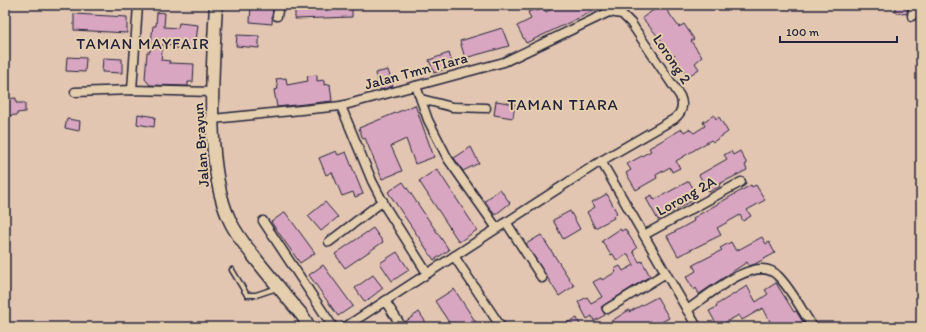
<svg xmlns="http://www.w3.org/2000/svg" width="926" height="332" viewBox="0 0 926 332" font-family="Itim,sans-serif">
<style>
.building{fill:#d9a6c1;stroke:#22223b}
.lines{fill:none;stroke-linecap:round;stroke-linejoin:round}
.lane-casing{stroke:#22223b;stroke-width:7}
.street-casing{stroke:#22223b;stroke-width:11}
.secondary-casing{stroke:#22223b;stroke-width:15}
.lane{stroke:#e5cead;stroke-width:4}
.street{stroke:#e5cead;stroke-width:8}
.secondary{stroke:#e5cead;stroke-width:12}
.labels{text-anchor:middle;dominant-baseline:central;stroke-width:4;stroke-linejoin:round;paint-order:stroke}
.street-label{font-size:15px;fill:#22223b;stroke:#e5cead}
.neighbourhood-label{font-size:16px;letter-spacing:1px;fill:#22223b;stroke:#e5cead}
</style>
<rect width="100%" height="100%" fill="#e3c6b1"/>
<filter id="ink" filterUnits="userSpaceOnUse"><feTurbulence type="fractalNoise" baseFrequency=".025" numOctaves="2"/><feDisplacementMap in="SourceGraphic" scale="8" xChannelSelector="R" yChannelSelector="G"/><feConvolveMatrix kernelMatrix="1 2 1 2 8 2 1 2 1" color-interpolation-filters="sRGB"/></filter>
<g filter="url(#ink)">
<g class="building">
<polygon points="251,5 273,5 272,24 250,22"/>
<polygon points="295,5 352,5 352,17 295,19"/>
<polygon points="561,5 606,5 526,43 517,26 531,19 528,12 535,9 537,11 544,8 546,12"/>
<polygon points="661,5 663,5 679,27 684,24 694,39 691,41 702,57 695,63 699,69 687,77 674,55 669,58 659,43 662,41 642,18"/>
<polygon points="896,5 908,5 907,14 895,12"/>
<polygon points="919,5 921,5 921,22 916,20"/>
<polygon points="157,12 165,13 164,27 178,28 179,23 198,25 195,50 176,48 176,45 163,44 161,60 170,61 169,63 194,64 193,82 188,82 188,86 150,85 145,79 147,52 150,52 153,26 156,26"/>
<polygon points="74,14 127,17 127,33 74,30"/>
<polygon points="502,28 509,46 465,58 460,41"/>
<polygon points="237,35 259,36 259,48 236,46"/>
<polygon points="449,53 453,66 434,73 429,60"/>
<polygon points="67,57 86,58 85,72 66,71"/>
<polygon points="103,58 122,59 122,73 102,72"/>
<polygon points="388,70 393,86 380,90 375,73"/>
<polygon points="317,75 317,81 324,80 324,85 330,84 332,101 277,107 274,90 278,89 276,79 286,78 287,85 308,81 307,76"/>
<polygon points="16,98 16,103 25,103 25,112 17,113 17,115 5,116 5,99"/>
<polygon points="496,101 515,104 513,118 494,115"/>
<polygon points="415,105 434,157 415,164 406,139 391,146 402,171 382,179 365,138 363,139 359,128"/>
<polygon points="138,114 155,117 154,127 137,124"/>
<polygon points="714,115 716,119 719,117 728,132 713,142 711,140 676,161 680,168 672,172 670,167 656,175 657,178 636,190 626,173 631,170 627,164 651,151 649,148 682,129 684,132 689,129 694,133 705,126 703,122"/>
<polygon points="67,119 80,121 79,131 65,128"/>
<polygon points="471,147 479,163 463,171 454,158"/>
<polygon points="336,151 338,155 346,152 363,194 355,197 353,192 342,196 332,172 326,175 319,158"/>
<polygon points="731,151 733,155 740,151 747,164 745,165 747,170 719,184 720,186 709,192 699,175 727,159 724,155"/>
<polygon points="437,169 477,230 459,242 419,181"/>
<polygon points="689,181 698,197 658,220 646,198 652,195 654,200"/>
<polygon points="403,182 449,250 434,260 388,192"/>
<polygon points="751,185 752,187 756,185 765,200 747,210 751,216 743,221 740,215 717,228 721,235 678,256 667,236 694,221 693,218"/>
<polygon points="500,189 510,203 495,215 485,201"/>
<polygon points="607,194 617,213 613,216 614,218 595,228 587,212 595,207 592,202"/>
<polygon points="325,202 338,217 321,231 308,216"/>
<polygon points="570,211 580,229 563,239 553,220"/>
<polygon points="285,212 315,253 300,263 271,222"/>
<polygon points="373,228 383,242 345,268 335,254"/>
<polygon points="620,229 621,231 625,229 637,248 633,251 639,262 642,261 650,276 601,307 605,315 594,321 592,316 587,319 578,302 587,297 591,303 602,297 593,282 601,278 602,280 616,272 614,269 620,266 623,271 634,265 628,254 617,261 613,254 611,255 602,241"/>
<polygon points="541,235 574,286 559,296 526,244"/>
<polygon points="762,237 766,244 769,242 775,253 755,264 749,266 747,262 699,294 696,288 694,290 686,277 696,271 693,265 722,250 720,248 731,242 736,251"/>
<polygon points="397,252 409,270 392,281 380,263"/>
<polygon points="323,265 353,306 338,316 309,275"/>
<polygon points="373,275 383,288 365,302 355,288"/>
<polygon points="776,283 794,312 796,311 806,327 773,327 763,308 742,320 739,315 724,323 726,327 718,327 709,311 717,307 716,305 747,286 756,302 768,294 765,290"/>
<polygon points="454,289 479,327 452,327 435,301"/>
<polygon points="657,297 669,318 652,327 602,327 629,310 629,312"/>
<polygon points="419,312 429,327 407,327 405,322"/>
<polygon points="577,318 581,327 558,327"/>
</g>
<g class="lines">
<g class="lane-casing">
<polyline id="lane" points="232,270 247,295 256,295 277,288"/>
</g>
<g class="street-casing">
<g id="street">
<polyline points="277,16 279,5"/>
<polyline points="912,16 914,5"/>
<polyline points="416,86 428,120 448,159 496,227"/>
<polyline points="132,90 138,5"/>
<polyline points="75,92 132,90 213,92"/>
<polyline points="421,99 452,107 486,108"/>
<polyline points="341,106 372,181 386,208 427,273"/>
<path d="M213 119 341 106 504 62 609 12 622 14 631 23 680 96C684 105 682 113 674 119L601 161 697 327"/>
<polyline points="263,221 333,327"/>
<polyline points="506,222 542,278"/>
<polyline points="644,235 741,182"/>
<polyline points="329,242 383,201"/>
<polyline points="454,256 501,327"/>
<polyline points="385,301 402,327"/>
<polyline points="607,309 666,273"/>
<path d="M687 310C707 297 756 252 778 276 792 290 802 311 813 327"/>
<polyline points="345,327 601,161"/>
</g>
</g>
<g class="secondary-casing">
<path id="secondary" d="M216 5C213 64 204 168 230 221 238 238 252 254 263 268 276 284 289 300 302 315L309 327"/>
</g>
<use href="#lane" class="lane"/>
<use href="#street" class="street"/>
<use href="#secondary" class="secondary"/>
</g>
</g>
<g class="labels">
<g class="street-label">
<text transform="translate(672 59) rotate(56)">Lorong 2</text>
<text transform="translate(416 71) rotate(-15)">Jalan Tmn TIara</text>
<text transform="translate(201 145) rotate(-94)">Jalan Brayun</text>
<text transform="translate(686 196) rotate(-29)">Lorong 2A</text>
</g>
<g class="neighbourhood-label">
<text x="143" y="43">TAMAN MAYFAIR</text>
<text x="563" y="104">TAMAN TIARA</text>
</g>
</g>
<rect width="926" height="332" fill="none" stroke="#e5cead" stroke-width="20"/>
<rect x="10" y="10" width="906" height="312" fill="none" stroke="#22223b" stroke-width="1.5" filter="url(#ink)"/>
<path d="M780 36v6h117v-6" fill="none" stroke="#22223b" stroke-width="2"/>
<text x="786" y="36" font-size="12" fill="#22223b" stroke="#e5cead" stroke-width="3" paint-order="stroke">100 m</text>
</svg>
